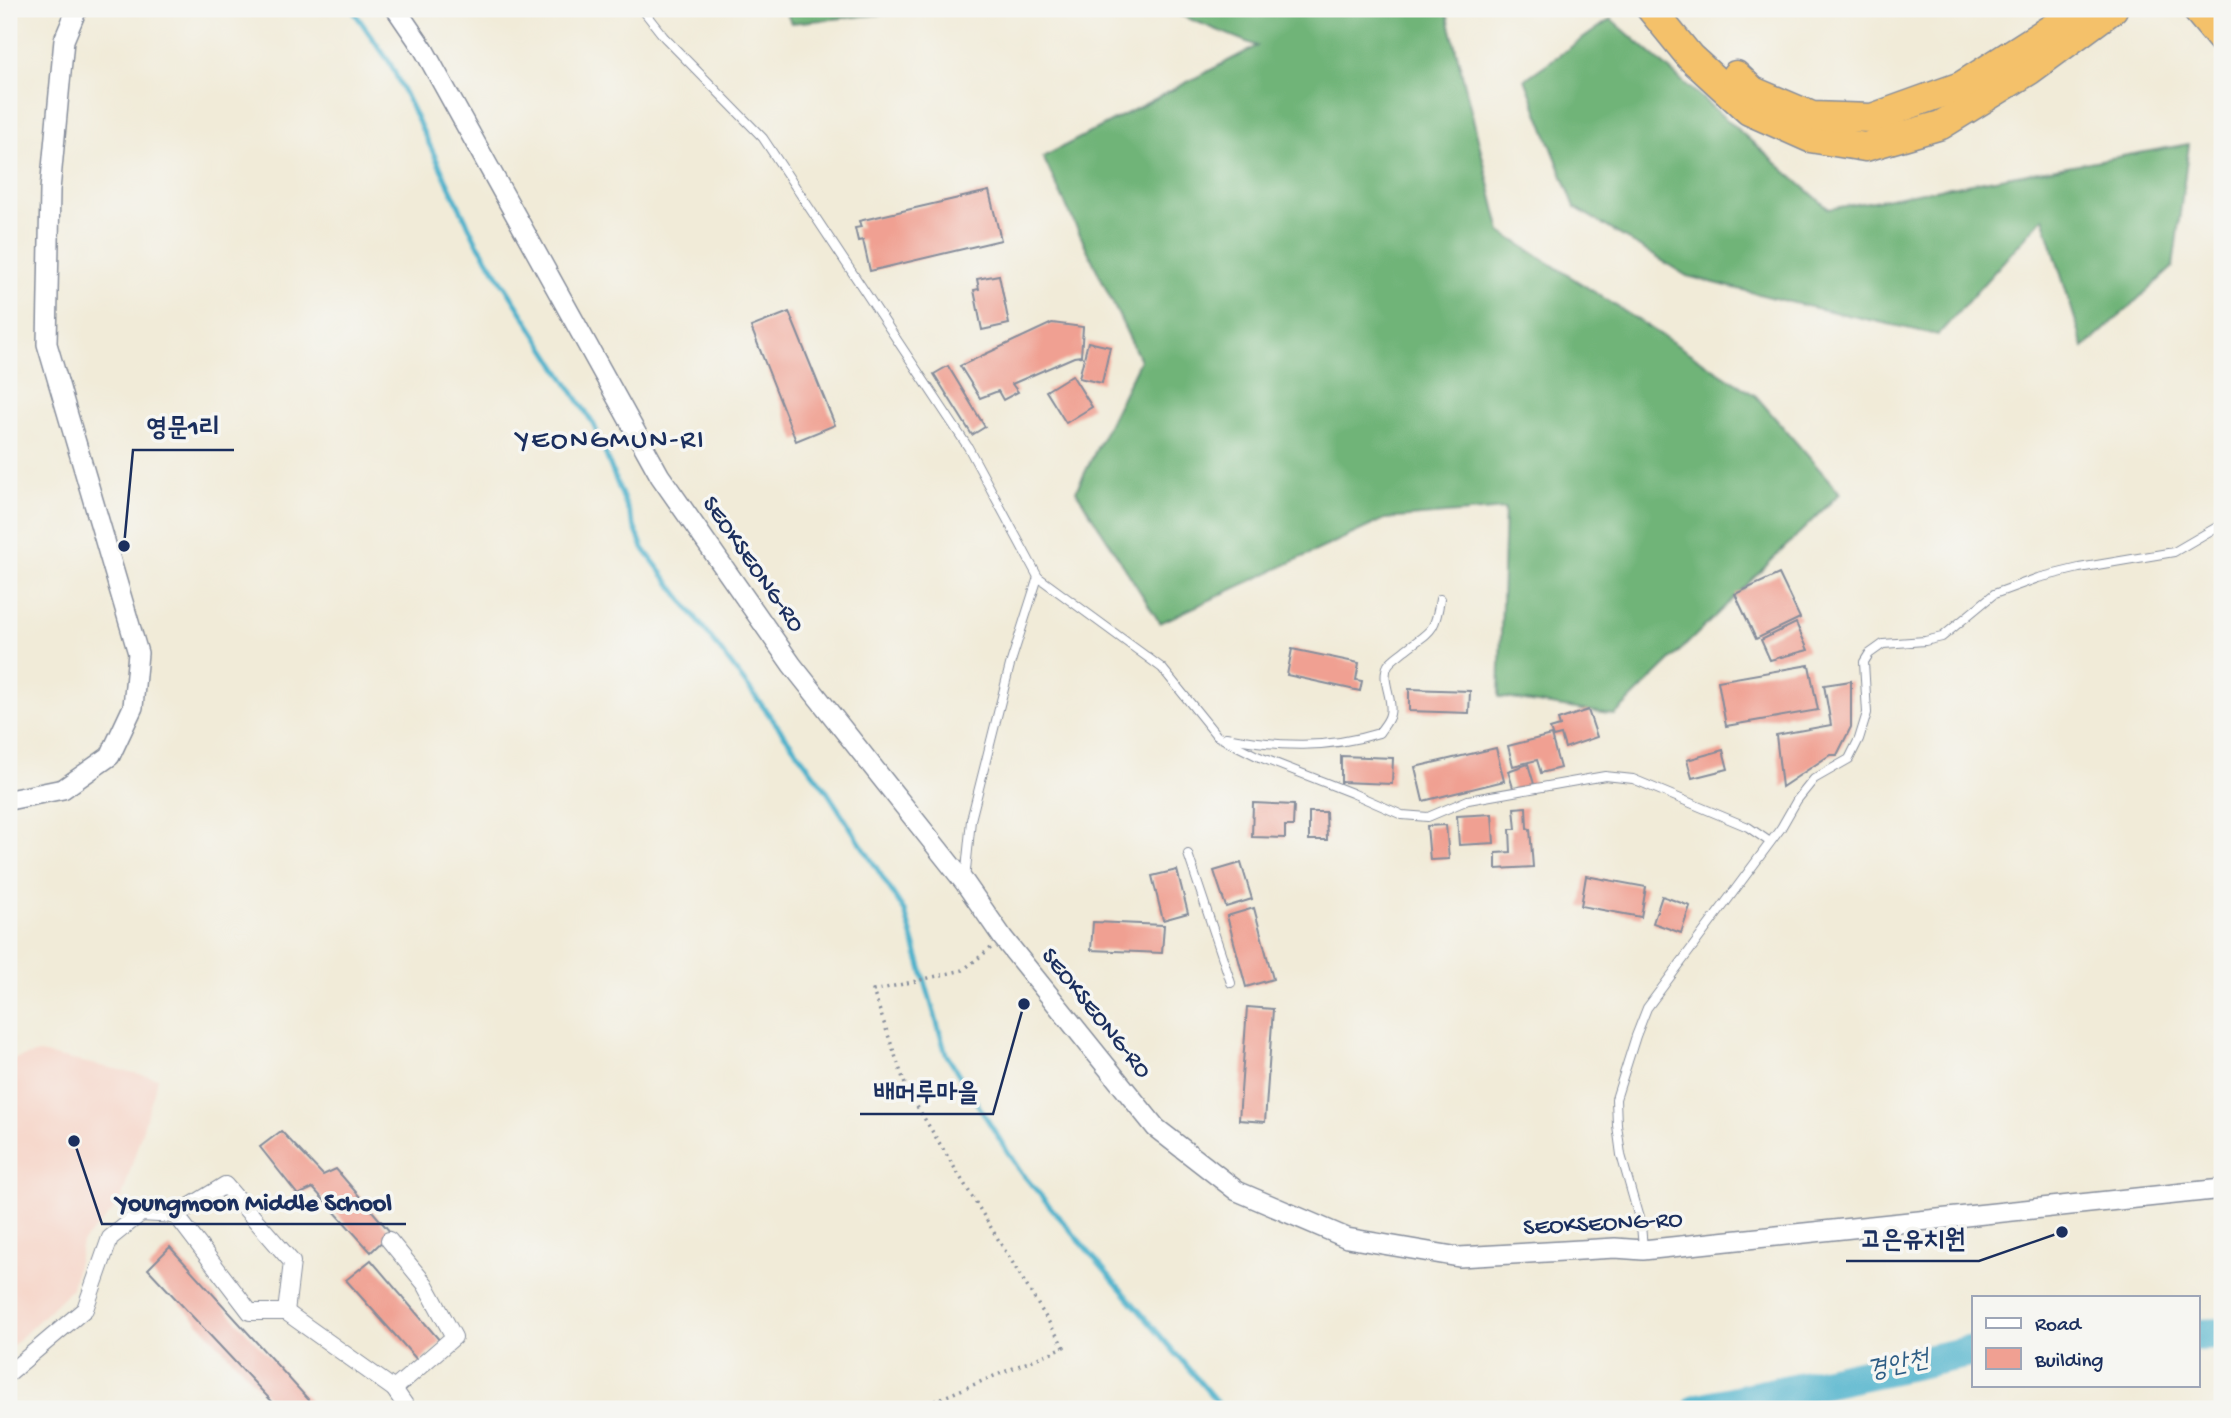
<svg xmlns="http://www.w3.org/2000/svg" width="2231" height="1418" viewBox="0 0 2231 1418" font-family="'Gochi Hand','Poor Story',sans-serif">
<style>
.built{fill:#f6d2c4}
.forest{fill:#70b478;stroke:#46726b;stroke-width:2}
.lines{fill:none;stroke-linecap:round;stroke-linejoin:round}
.stream{stroke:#4cb1cb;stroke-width:5}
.river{stroke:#4cb1cb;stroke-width:32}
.building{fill:#f0a092}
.service-casing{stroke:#868d9b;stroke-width:10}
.minor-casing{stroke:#868d9b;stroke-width:18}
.tertiary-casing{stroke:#868d9b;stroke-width:22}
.motorway-casing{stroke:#868d9b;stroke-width:31}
.path{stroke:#868d9b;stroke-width:3.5;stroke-dasharray:2 5;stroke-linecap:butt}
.service{stroke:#fff;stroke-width:8}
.minor{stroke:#fff;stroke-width:16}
.tertiary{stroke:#fff;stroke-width:19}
.motorway{stroke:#f4c16a;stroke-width:28}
.labels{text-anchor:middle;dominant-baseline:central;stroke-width:7;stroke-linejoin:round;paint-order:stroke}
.street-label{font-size:24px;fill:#1b2f5e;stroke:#f6f6f2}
.water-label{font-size:26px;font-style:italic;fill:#2c5c84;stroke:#f6f6f2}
.quarter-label{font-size:28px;letter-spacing:2px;fill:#1b2f5e;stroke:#f6f6f2}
.leader{fill:none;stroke:#1b2f5e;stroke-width:2.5}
.callout-dot{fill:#1b2f5e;stroke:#f6f6f2;stroke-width:2.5}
.callout-label{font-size:26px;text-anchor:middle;font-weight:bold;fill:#1b2f5e;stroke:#f6f6f2;stroke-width:7;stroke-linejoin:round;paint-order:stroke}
</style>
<rect width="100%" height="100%" fill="#f6f6f2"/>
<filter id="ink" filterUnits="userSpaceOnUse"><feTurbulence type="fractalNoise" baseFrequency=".0143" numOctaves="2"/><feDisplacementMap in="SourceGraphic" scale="14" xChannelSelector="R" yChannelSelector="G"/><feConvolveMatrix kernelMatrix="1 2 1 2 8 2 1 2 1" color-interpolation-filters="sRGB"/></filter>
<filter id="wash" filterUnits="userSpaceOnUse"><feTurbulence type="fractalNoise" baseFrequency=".00686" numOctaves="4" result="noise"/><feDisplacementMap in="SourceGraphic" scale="28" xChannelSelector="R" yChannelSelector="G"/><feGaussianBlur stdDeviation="1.57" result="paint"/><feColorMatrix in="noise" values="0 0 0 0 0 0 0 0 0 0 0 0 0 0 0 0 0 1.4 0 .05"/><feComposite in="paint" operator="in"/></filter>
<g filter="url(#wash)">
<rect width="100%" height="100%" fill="#f1ebd8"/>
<polygon class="built" points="39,1053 158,1078 120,1204 82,1242 72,1288 9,1349 9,1060"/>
<g class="forest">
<polygon points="785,9 937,9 791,23"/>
<polygon points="1165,9 1446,9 1501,232 1756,396 1840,493 1615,715 1499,697 1505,509 1385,519 1160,623 1076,491 1140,360 1043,157 1257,46"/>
<polygon points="1611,19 1829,209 2189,144 2173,267 2084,348 2043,217 1938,335 1802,305 1687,276 1575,207 1525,79"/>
</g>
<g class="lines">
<polyline class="stream" points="352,9 390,63 476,241 594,425 643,548 826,790 905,912 946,1054 1019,1170 1223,1409"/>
<g class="river">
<polyline points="2198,1335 2222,1334"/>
<polyline points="1699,1409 1974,1351"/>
</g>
</g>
<g id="blocks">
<g class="building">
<polygon points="989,191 1001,240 870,271 863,240 858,241 855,228 861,227 859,221"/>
<polygon points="999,275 1009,324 982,330 974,290 979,289 977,279"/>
<polygon points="789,312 835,425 796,441 751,327"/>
<polygon points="1052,323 1083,327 1081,356 1074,357 1012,384 1018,392 1003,400 998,391 980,398 960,366"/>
<polygon points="1088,342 1110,347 1102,383 1079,378"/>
<polygon points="948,366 985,427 972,435 934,374"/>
<polygon points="1072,375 1092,407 1066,423 1046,391"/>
<polygon points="1779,574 1800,618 1756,639 1735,594"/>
<polygon points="1796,623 1808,650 1770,660 1761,640"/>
<polygon points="1292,649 1359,663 1356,680 1362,681 1360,691 1287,675"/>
<polygon points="1809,665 1818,710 1726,726 1718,681"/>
<polygon points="1851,681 1851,727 1837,755 1830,755 1782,787 1776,735 1831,725 1824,685"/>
<polygon points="1409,689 1470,691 1469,713 1409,711"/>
<polygon points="1588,710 1597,737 1565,748 1561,735 1553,737 1550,729 1560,726 1558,720"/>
<polygon points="1551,735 1560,768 1541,773 1537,760 1513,766 1508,746"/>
<polygon points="1496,748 1504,781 1423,801 1415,767"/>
<polygon points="1723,750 1728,769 1692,778 1687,760"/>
<polygon points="1341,756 1393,758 1392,784 1341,782"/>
<polygon points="1528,764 1534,784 1514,791 1508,771"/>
<polygon points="1253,803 1294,805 1293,826 1285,826 1285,838 1252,837"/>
<polygon points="1526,807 1527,828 1530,829 1533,867 1496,869 1496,853 1511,852 1510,829 1516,829 1514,808"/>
<polygon points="1309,812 1326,812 1327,840 1309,840"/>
<polygon points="1492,814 1494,843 1459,845 1457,816"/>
<polygon points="1446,825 1449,859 1430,860 1427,826"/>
<polygon points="1241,863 1252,899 1226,907 1214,871"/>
<polygon points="1177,870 1188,913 1163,920 1152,876"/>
<polygon points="1586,876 1646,887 1641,917 1581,906"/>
<polygon points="1662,896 1690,906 1681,933 1653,923"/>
<polygon points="1254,908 1273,979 1246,987 1227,916"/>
<polygon points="1093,922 1164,925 1162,953 1091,950"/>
<polygon points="1247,1007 1273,1009 1265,1122 1239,1120"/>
<polygon points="281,1131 323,1175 336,1169 391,1233 371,1252 313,1188 298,1195 260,1147"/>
<polygon points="170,1247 317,1409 279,1409 148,1269"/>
<polygon points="371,1260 441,1342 419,1362 346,1280"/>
</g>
</g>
</g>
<g filter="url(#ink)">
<use href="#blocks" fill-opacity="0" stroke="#868d9b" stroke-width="2"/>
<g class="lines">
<g class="service-casing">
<g id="service">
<polyline points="642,9 664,37 763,138 968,447 1038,577 1162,668 1217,736 1257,756 1352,793 1402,815 1428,817 1468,800 1605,776 1633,779 1748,827 1770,842"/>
<path d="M1226 737C1278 747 1328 749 1379 733 1382 728 1389 721 1390 714 1394 699 1380 680 1388 665 1392 659 1399 655 1405 650 1431 630 1435 633 1440 599"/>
<polyline points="1188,854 1231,983"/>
<polyline points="965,880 971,820 1010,665 1038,577"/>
<polyline points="1643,1248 1641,1225 1621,1155 1617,1125 1616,1099 1636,1036 1647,1008 1781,828 1797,800 1814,779 1849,759 1859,739 1867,713 1864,662 1869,654 1883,644 1925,641 1942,637 1994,594 2038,578 2079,568 2174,552 2222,524"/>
</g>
</g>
<g class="minor-casing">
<g id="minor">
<polyline points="389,1240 425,1284 454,1337 394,1389"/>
<polyline points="286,1312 394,1389 408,1409"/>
<polyline points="9,1373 85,1309 110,1238 141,1213 176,1215 225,1185 292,1262 286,1312 250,1312 176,1215"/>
</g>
</g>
<g class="tertiary-casing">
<g id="tertiary">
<polyline points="396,9 424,50 660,476 792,665 965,883 1003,938 1156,1128 1237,1191 1347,1238 1459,1257 1615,1248 1643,1250 2222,1189"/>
<polyline points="9,800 63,789 110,756 133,707 138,653 47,344 50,190 64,40 77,9"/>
</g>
</g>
<g class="motorway-casing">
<g id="motorway">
<polyline points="1651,9 1690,57 1749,111 1810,138 1865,147 1941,125 2030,70 2113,9"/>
<polyline points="2196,9 2222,40"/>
<polyline points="1736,75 1753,91 1812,116 1872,118 1961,86 2082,9"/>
</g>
</g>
<polyline class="path" points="915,1409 1064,1347 907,1090 873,991 963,970 991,948"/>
<use href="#service" class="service"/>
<use href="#minor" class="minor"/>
<use href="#tertiary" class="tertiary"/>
<use href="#motorway" class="motorway"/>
</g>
</g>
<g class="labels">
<g class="street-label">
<text transform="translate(752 565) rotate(55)">SEOKSEONG-RO</text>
<text transform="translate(1095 1014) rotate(51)">SEOKSEONG-RO</text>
<text transform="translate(1603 1225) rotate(-3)">SEOKSEONG-RO</text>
</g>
<g class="water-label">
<text transform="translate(1898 1367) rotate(-12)">경안천</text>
</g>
<g class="quarter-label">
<text x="611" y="441">YEONGMUN-RI</text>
</g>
</g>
<path class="leader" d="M124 546L133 450H234M1024 1004L993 1114H860M74 1141L102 1224H406M2062 1232L1979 1261H1846"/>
<g class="callout-dot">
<circle cx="124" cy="546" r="7"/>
<circle cx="1024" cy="1004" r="7"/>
<circle cx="74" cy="1141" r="7"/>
<circle cx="2062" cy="1232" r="7"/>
</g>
<g class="callout-label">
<text x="183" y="435">영문1리</text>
<text x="926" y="1100">배머루마을</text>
<text x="254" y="1210">Youngmoon Middle School</text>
<text x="1913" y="1247">고은유치원</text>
</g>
<rect width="2231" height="1418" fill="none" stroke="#f6f6f2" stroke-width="35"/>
<rect x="1972" y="1296" width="228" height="91" fill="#f6f6f2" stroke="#9ea6b7" stroke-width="2"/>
<rect x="1986" y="1318" width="35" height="10" fill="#ffffff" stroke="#9ea6b7" stroke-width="2"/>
<text x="2035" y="1330" font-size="21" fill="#1b2f5e">Road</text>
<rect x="1986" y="1348" width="35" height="21" fill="#f0a092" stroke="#9ea6b7" stroke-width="2"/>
<text x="2035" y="1366" font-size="21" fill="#1b2f5e">Building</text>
</svg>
